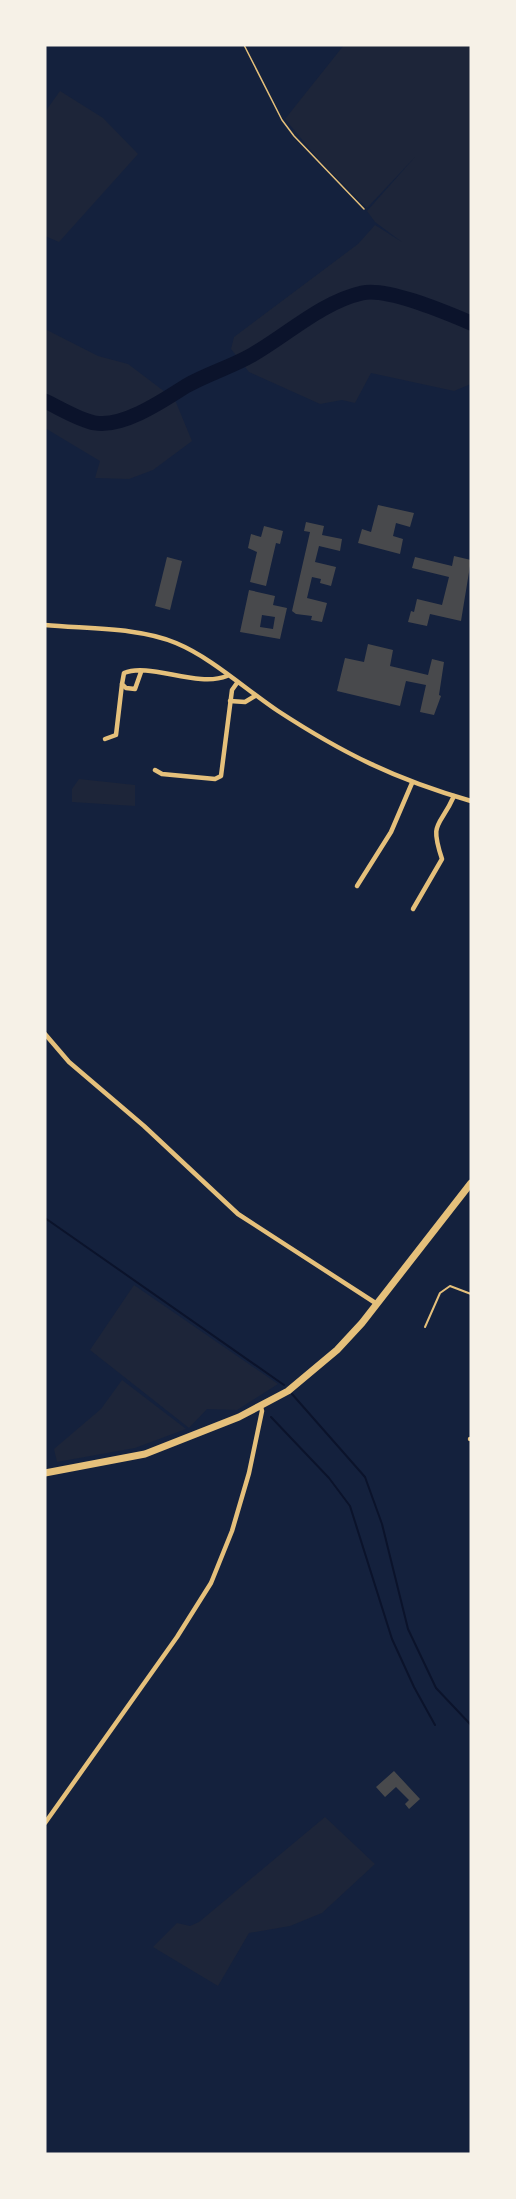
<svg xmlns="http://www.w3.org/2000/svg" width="516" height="2199" viewBox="0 0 516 2199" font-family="'Space Grotesk',sans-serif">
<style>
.green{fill:#1d2539}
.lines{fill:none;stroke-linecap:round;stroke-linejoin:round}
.stream{stroke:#0b132b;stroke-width:2}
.river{stroke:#0b132b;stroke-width:15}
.building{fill:#48494c;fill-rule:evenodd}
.path{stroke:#e5c07b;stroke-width:1.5}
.service{stroke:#e5c07b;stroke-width:2}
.minor{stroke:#e5c07b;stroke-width:4.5}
.primary{stroke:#e5c07b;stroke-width:7}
</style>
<rect width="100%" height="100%" fill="#14213d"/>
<g class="green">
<polygon points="344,45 471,45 471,384 454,391 371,373 355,403 342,400 320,404 249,372 231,349 234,337 358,244 375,225 402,242 375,222 367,211 415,157 367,208 319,160 285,119"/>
<polygon points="60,91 103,118 138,154 59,242 45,236 45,112"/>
<polygon points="45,329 98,356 128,364 169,395 139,410 96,420 47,399 45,397"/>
<path d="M175 400 192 441 153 470 129 479 95 478 100 461 45 428V404C60 411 80 425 96 427 122 429 152 411 175 400Z"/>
<polygon points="79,779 135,785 135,806 72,802 72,789"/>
<polygon points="134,1285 278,1384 237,1410 207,1409 189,1428 90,1350"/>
<polygon points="122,1380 186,1429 135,1448 57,1462 54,1449 101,1409"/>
<polygon points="325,1817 375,1864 322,1913 290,1926 249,1933 218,1986 153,1947 177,1923 190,1926 199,1922"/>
</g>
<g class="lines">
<g class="stream">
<polyline points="45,1218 284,1385"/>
<polyline points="292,1394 365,1477 382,1524 408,1629 436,1688 471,1725"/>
<polyline points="271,1417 329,1478 350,1506 392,1639 414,1687 435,1725"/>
</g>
<path class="river" d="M45 401C60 408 79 420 95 423 123 428 164 400 186 386 207 374 231 367 252 355 287 335 322 302 362 293 387 287 447 313 471 323"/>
</g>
<g class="building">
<polygon points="378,505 414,513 410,527 396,523 393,536 403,539 400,554 358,543 362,529 371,532"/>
<polygon points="306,522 324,526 322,535 342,539 340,551 319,546 315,562 336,567 331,586 320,583 321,579 312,577 307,598 327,603 322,622 311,620 312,616 296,614 292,611 310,532 304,531"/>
<polygon points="264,526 283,531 280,544 276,543 266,586 250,582 257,552 248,548 251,534 261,537"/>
<polygon points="454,556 471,560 461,621 430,614 427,626 408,622 411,611 414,612 417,599 442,605 449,577 412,568 415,557 452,566"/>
<polygon points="167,557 182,561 170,610 155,606"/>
<path d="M249 590 275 596 273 605 287 608 280 639 240 632ZM262 615 275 617 273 629 260 627Z"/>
<polygon points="368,644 393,650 390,666 428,675 432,659 444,662 439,695 441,696 434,715 420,712 426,685 406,681 400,706 337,691 345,658 364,662"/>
<polygon points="394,1771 420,1799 409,1809 405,1804 409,1800 396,1787 385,1797 376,1787"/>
</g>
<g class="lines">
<polyline class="path" points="244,45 282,120 294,136 364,209"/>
<polyline class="service" points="425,1327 440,1293 450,1286 471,1294"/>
<g class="minor">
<path d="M45 625C85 629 139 627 176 643 212 658 245 689 278 711 344 754 395 779 471 801"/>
<path d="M141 672 135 689 126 688 122 684 124 673C149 662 197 688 227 676"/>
<polyline points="230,701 245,702 255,696"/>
<polyline points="105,739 116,735 122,684"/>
<polyline points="155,770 162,774 215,779 221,776 232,690 237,683"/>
<polyline points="357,886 391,832 412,783"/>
<path d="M413 909 442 859C429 820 440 828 454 796"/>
<polyline points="45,1034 69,1062 144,1126 238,1214 377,1304"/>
<polyline points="470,1439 471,1439"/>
<polyline points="45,1823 177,1637 211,1583 232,1531 249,1473 262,1411 261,1407"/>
</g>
<polyline class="primary" points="45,1473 145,1454 239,1417 288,1391 337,1350 362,1323 471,1183"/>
</g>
<rect width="516" height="2199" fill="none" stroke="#f6f1e7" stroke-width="93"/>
</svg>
